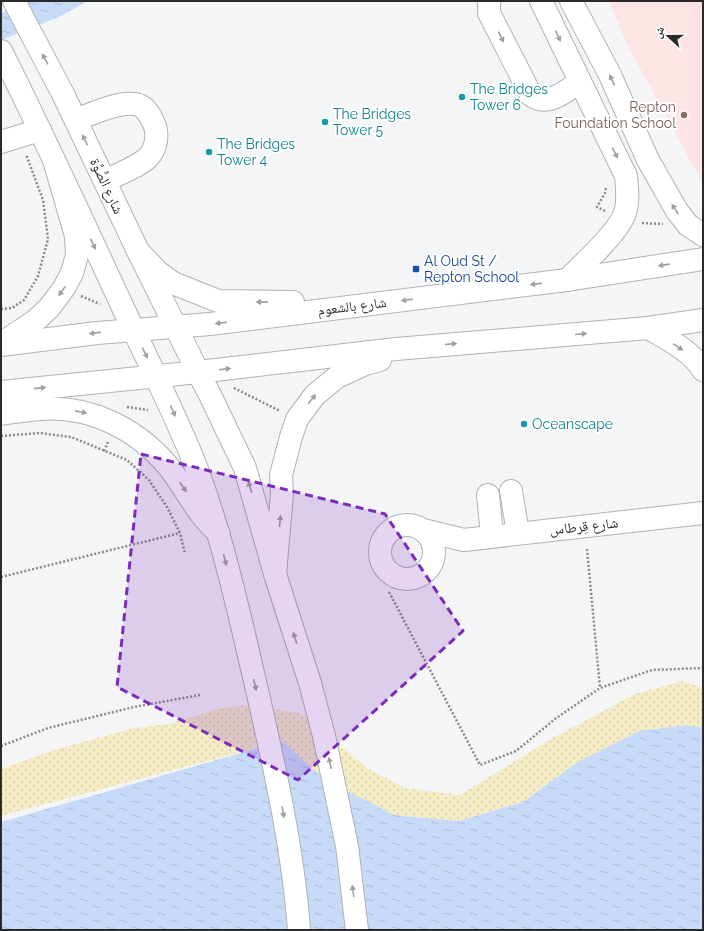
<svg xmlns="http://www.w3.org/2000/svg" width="704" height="931" viewBox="0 0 704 931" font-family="Raleway,'Noto Naskh Arabic',sans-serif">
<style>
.education{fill:#ffe4e6}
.sand{fill:url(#sand-dots)}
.water{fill:url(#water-ripples)}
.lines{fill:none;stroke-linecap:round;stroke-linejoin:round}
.minor-casing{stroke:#b1b2b3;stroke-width:24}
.major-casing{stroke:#b1b2b3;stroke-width:24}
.path{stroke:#8a8a8b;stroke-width:2.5;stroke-dasharray:2 2;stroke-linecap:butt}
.minor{stroke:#fff;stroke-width:22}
.major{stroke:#fff;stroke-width:22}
.oneway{fill:#9f9f9f}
.marked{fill:#7b2cbf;fill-opacity:0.2;stroke:#7b2cbf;stroke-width:3;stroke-dasharray:8 5;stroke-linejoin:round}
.culture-dot{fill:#0f9aa8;stroke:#fff;stroke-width:1.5}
.education-dot{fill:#8d6e63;stroke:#fff;stroke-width:1.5}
.transit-dot{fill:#1a4fb4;stroke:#fff;stroke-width:1.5}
.labels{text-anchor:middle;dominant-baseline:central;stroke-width:4;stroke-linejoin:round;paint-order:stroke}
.culture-label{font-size:14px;fill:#0d838f;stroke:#fff;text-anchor:start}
.education-label{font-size:14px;fill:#785e54;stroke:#fff;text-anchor:end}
.street-label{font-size:14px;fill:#2a2a2a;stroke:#fff}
.transit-label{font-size:14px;fill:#164399;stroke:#fff;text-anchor:start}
</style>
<defs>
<pattern id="sand-dots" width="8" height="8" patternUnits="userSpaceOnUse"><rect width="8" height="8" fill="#f5ecc6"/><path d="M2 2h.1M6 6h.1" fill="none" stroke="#d2cbaa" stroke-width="1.8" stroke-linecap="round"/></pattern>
<pattern id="water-ripples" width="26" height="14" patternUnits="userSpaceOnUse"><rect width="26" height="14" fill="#c7dbf8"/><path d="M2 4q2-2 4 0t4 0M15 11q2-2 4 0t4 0" fill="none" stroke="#abbcd5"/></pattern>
</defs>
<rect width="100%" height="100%" fill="#f4f5f6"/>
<polygon class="education" points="609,1 703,1 703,184 628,46"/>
<polygon class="sand" points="682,681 703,688 703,728 685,725 576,763 523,802 459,821 394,815 324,779 282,741 1,816 1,769 54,750 134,728 169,724 222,708 248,705 300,713 370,770 405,788 460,795 551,739 635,694"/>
<g class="water">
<polygon points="32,1 87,1 63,15 1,40 1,13"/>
<polygon points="686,725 703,728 703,930 1,930 1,822 282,741 324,779 394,815 459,821 523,802 576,763 639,731"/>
</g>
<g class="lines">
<g class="minor-casing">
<g id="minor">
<polyline points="14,1 63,94 138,251 198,372 210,395 245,468 275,574 310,683 324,736 347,846 357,930"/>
<path d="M489 1V13L531 95C548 108 565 91 580 82"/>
<path d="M541 1 626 176C627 189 629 201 625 213 618 233 583 264 567 280"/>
<polyline points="571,1 610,75 648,160 677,211 688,225 703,235"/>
<path d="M1 51C47 142 89 235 132 327 155 375 179 422 198 472 224 543 240 617 257 690 275 769 293 849 299 930"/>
<path d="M76 120C91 114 125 98 141 106 148 110 152 119 155 126 158 135 156 148 150 155 143 165 116 175 105 181"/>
<polyline points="1,142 40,130"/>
<path d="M648 328C667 339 692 351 703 370"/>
<polyline points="511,491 518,533"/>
<polyline points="488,495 492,536"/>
<circle cx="407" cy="552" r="27"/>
<polyline points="423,530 464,540 703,513"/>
</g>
</g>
<g class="major-casing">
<g id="major">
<polyline points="138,251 158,272 173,283 218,301 293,302"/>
<polyline points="2,343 35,321 49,308 64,288 72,273 77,255 76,236 54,160"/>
<polyline points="1,345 97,333 210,324 567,280 703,259"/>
<polyline points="1,392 198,372 396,349 648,328 703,320"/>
<path d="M1 414C14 412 27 410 40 409 90 405 137 429 168 466 180 481 189 498 201 514 206 521 213 527 219 534"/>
<polyline points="275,574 282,494 281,475 291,437 297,419 315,395 337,377 365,364 380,360"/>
</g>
</g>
<g class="path">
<polyline points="605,211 597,207 605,193 606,187"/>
<polyline points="642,223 663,224"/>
<polyline points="81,296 100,304"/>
<polyline points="1,309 12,308 24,300 38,276 48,239 43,200 26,154"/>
<polyline points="234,388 280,411"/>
<polyline points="127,407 148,410"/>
<polyline points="1,436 40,433 71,437 127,460 149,480 167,507 180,533 185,554"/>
<polyline points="104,451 108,442"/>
<polyline points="587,549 600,688"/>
<polyline points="1,577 180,533"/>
<polyline points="389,592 480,765 516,751 555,719 600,688 652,670 703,668"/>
<polyline points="1,746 48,728 134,707 200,695"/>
</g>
<use href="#minor" class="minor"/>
<use href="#major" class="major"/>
</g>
<defs><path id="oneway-solid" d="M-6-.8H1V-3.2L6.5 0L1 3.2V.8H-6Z"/></defs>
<g class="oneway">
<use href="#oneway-solid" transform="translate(558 36) rotate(65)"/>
<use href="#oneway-solid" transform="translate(501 37) rotate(64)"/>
<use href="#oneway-solid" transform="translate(45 59) rotate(-118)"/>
<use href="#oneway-solid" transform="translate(612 80) rotate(-115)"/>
<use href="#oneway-solid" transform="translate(85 140) rotate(-116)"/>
<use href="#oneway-solid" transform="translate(615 153) rotate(64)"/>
<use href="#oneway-solid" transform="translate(675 209) rotate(-123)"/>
<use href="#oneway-solid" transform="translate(93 244) rotate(65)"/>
<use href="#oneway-solid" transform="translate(664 265) rotate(171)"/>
<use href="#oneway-solid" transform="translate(536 284) rotate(173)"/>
<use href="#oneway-solid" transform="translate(62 291) rotate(125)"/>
<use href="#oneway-solid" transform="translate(407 300) rotate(173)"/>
<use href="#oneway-solid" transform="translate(262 302) rotate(-179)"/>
<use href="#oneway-solid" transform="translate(221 323) rotate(173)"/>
<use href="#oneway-solid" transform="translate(95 333) rotate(173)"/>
<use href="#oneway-solid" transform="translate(581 334) rotate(-5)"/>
<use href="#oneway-solid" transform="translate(451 344) rotate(-5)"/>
<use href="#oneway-solid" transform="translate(678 347) rotate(34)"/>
<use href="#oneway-solid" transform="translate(145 353) rotate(64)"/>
<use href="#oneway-solid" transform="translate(225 369) rotate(-7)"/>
<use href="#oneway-solid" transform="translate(40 388) rotate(-6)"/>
<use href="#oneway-solid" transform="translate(312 399) rotate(-51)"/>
<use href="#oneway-solid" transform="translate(173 411) rotate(66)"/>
<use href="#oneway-solid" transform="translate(81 412) rotate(11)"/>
<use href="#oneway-solid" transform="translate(183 487) rotate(55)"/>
<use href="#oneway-solid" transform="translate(250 487) rotate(-106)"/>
<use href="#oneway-solid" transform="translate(280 521) rotate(-85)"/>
<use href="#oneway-solid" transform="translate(225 560) rotate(76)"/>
<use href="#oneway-solid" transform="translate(295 638) rotate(-108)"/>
<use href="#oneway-solid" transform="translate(255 685) rotate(77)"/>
<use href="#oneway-solid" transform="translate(330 763) rotate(-102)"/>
<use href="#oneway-solid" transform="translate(283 812) rotate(80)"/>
<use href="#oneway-solid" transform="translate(353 891) rotate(-98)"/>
</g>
<path class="marked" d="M141 454 385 514 463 631 298 780 117 687Z"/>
<g class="culture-dot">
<circle cx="462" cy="97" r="4"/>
<circle cx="325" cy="122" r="4"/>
<circle cx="209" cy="152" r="4"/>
<circle cx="524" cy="424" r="4"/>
</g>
<circle class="education-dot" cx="684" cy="115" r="4"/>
<rect class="transit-dot" x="412" y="265" width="8" height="8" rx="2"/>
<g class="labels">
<g class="culture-label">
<text x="470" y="89">The Bridges<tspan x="470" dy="16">Tower 6</tspan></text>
<text x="333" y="114">The Bridges<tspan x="333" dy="16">Tower 5</tspan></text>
<text x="217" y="144">The Bridges<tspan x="217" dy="16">Tower 4</tspan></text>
<text x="532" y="424">Oceanscape</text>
</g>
<g class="education-label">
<text x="676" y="107">Repton<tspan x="676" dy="16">Foundation School</tspan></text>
</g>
<g class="street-label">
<text transform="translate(107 186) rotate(65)">شارع الصُّوَّة</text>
<text transform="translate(352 306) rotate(-7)">شارع بالشعوم</text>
<text transform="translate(584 526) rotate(-6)">شارع قِرطاس</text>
</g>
<g class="transit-label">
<text x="424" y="261">Al Oud St /<tspan x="424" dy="16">Repton School</tspan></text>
</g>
</g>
<rect width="704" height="931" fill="none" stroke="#2a2a2a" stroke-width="4"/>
<g transform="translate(668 36) rotate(291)" stroke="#ffffff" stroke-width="3" paint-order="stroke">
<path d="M0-3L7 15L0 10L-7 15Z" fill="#2a2a2a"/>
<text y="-6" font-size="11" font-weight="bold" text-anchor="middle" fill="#2a2a2a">ش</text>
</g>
</svg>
